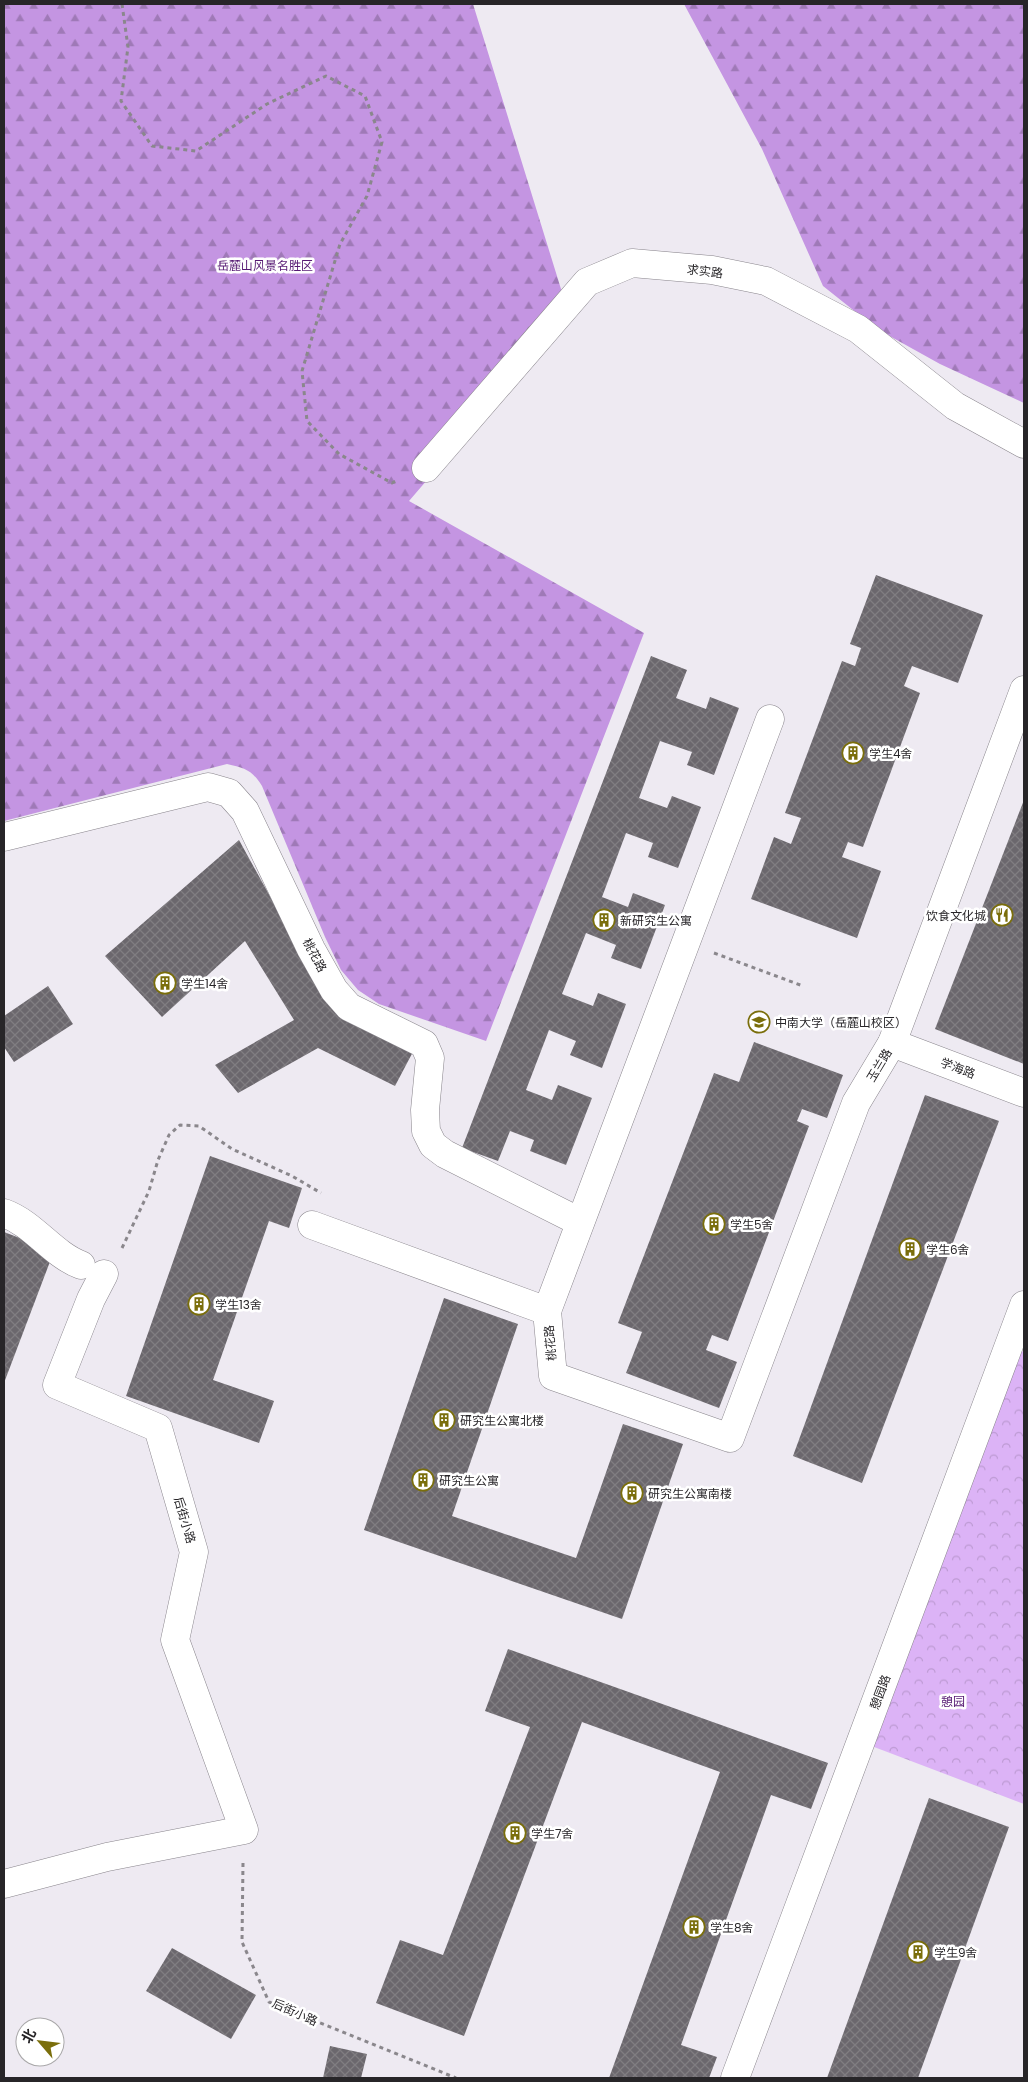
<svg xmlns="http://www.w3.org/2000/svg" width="1028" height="2082" viewBox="0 0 1028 2082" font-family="Poppins,'Noto Sans SC',sans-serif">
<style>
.forest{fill:url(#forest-firs)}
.park{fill:url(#park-crowns)}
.building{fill:url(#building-cross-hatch)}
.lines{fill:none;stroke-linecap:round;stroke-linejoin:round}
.minor-casing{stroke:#89858c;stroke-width:29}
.path{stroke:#8a878c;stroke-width:3;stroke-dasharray:4 4;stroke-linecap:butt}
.minor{stroke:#fff;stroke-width:28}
.labels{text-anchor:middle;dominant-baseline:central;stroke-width:5;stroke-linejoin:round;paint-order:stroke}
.park-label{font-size:12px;fill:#561973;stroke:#fff}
.street-label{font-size:12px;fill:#272528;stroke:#fff}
.poi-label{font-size:12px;fill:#272528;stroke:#fff;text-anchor:start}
</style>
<defs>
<pattern id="forest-firs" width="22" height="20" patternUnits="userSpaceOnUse" patternTransform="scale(1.25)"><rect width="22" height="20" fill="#c495e2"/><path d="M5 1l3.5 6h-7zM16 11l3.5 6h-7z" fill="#9f79b7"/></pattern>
<pattern id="park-crowns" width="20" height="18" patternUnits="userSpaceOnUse" patternTransform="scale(1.25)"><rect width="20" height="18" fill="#dcb3f6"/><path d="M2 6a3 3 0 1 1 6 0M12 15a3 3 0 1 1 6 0" fill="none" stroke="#bd9ad3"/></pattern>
<pattern id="building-cross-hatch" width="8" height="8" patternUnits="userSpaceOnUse" patternTransform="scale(1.25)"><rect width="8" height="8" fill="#6b676d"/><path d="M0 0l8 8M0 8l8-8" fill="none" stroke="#807d81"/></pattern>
</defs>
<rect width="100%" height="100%" fill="#eeeaf2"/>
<g class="forest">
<path d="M4 4H473L569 315 409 501 644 633 486 1041 379 1004 358 990 341 970 325 937 262 786C252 770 245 768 227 764L4 821Z"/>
<polygon points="684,4 1024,4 1024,403 940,364 877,329 823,286 762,149"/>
</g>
<polygon class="park" points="1009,1346 1024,1352 1024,1804 861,1742"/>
<g class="building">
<polygon points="876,575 983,615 958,683 912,666 904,686 920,693 863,847 848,842 842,857 881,871 857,938 751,899 774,837 791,844 801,818 785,813 842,661 855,666 861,648 850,644"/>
<polygon points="651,656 687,670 676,698 706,709 710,697 739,708 714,775 687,765 692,752 660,741 639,798 667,808 672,796 701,807 678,868 648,857 653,843 626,833 602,897 628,907 633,893 665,905 641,969 611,958 616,945 586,933 562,994 593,1006 598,993 626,1004 602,1068 570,1055 576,1041 549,1030 526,1090 552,1100 558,1085 592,1098 566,1165 530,1151 534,1140 510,1131 498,1161 462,1148"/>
<polygon points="1024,800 1024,1064 935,1029"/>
<polygon points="239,840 332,1009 415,1048 395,1086 318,1048 238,1093 215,1065 294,1020 245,941 162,1017 105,956"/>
<polygon points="48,986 73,1024 14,1062 4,1047 4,1016"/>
<polygon points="754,1042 843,1075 827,1118 802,1109 797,1121 809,1126 728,1341 712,1335 706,1350 737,1362 719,1408 626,1373 642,1332 618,1323 714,1073 739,1082"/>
<polygon points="925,1095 999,1121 862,1483 793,1456"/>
<polygon points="210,1156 302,1188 289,1228 269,1221 213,1380 274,1401 259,1443 126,1396"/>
<polygon points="4,1232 54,1251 4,1383"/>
<polygon points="444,1298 518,1324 452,1516 576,1558 623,1424 683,1444 622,1619 364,1530"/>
<polygon points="508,1649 828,1763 811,1809 771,1795 681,2045 717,2057 709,2078 609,2078 720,1772 582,1722 464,2036 376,2003 400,1940 443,1955 530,1727 485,1711"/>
<polygon points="929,1798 1009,1827 918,2078 827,2078"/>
<polygon points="172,1948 256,1995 231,2039 146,1991"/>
<polygon points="330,2046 367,2054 361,2078 323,2078"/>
</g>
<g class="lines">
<g class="minor-casing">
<g id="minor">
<polyline points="426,468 587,282 632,263 712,270 766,281 858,329 955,406 1024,444"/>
<polyline points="4,837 208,787 229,793 245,811 311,949 334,990 349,1007 424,1044 430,1058 425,1110 426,1131 433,1145 445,1154 580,1222"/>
<polyline points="892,1043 1024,1093"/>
<path d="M4 1213C34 1224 52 1254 81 1265"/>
<polyline points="312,1225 547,1311 553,1376 730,1438 856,1103 892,1043 1024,690"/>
<polyline points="547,1311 770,719"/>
<polyline points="4,1884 107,1857 244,1830 175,1640 194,1552 158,1428 57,1385 91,1299 104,1274"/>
<polyline points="735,2078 1024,1305"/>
</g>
</g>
<g class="path">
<polyline points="122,4 128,47 121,101 152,146 196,151 267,104 326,76 365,96 382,142 367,196 340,244 302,371 307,421 339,454 392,483 398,480"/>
<polyline points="714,953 803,986"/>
<polyline points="122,1248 149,1191 158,1160 169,1135 180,1125 199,1126 232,1149 292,1176 321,1193"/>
<polyline points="243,1863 242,1942 269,2002 456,2078"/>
</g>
<use href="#minor" class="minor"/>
</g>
<defs>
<g id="building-ring" transform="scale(1.125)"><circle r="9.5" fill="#fff" stroke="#7a6e0b" stroke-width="1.5"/><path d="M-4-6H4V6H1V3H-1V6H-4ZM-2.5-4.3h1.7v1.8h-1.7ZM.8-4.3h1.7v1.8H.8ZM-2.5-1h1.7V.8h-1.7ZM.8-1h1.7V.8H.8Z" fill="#7a6e0b"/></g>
<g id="restaurant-ring" transform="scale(1.125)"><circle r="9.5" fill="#fff" stroke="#7a6e0b" stroke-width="1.5"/><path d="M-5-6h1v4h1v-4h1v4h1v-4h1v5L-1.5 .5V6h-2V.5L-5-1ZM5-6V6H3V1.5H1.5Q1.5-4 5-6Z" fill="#7a6e0b"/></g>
<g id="university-ring" transform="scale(1.125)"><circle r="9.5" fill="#fff" stroke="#7a6e0b" stroke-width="1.5"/><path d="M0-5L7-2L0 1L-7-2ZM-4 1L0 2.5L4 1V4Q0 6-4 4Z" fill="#7a6e0b"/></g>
</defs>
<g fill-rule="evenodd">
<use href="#building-ring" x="853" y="753"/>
<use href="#restaurant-ring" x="1002" y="915"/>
<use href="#building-ring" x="604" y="920"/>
<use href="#building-ring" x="165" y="983"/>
<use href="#university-ring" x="759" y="1022"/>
<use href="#building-ring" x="714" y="1224"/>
<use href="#building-ring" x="910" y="1249"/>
<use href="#building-ring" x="199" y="1304"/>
<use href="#building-ring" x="444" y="1420"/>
<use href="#building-ring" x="423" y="1480"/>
<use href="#building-ring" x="632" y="1493"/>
<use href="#building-ring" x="515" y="1833"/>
<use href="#building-ring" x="694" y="1927"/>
<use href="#building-ring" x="918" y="1952"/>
</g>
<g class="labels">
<g class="park-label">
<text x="265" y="265">岳麓山风景名胜区</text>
<text x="953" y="1701">憩园</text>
</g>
<g class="street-label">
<text transform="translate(705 271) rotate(7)">求实路</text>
<text transform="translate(315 955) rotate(62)">桃花路</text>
<text transform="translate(879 1065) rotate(-59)">玉兰路</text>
<text transform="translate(958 1068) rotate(21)">学海路</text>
<text transform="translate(550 1343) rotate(-95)">桃花路</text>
<text transform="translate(185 1520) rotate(74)">后街小路</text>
<text transform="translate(880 1692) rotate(-69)">憩园路</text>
<text transform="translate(295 2012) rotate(24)">后街小路</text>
</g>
<g class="poi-label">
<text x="869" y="753">学生4舍</text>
<text x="986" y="915" text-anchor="end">饮食文化城</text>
<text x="620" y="920">新研究生公寓</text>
<text x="181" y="983">学生14舍</text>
<text x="775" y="1022">中南大学（岳麓山校区）</text>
<text x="730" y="1224">学生5舍</text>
<text x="926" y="1249">学生6舍</text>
<text x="215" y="1304">学生13舍</text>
<text x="460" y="1420">研究生公寓北楼</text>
<text x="439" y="1480">研究生公寓</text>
<text x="648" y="1493">研究生公寓南楼</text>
<text x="531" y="1833">学生7舍</text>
<text x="710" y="1927">学生8舍</text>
<text x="934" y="1952">学生9舍</text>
</g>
</g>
<rect width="1028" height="2082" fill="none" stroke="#272528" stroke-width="10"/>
<g transform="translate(40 2042) rotate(298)"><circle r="24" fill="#ffffff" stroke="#a9a8a9"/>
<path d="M0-4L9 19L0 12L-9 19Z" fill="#7a6e0b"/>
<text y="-8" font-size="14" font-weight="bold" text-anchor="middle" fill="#272528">北</text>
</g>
</svg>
